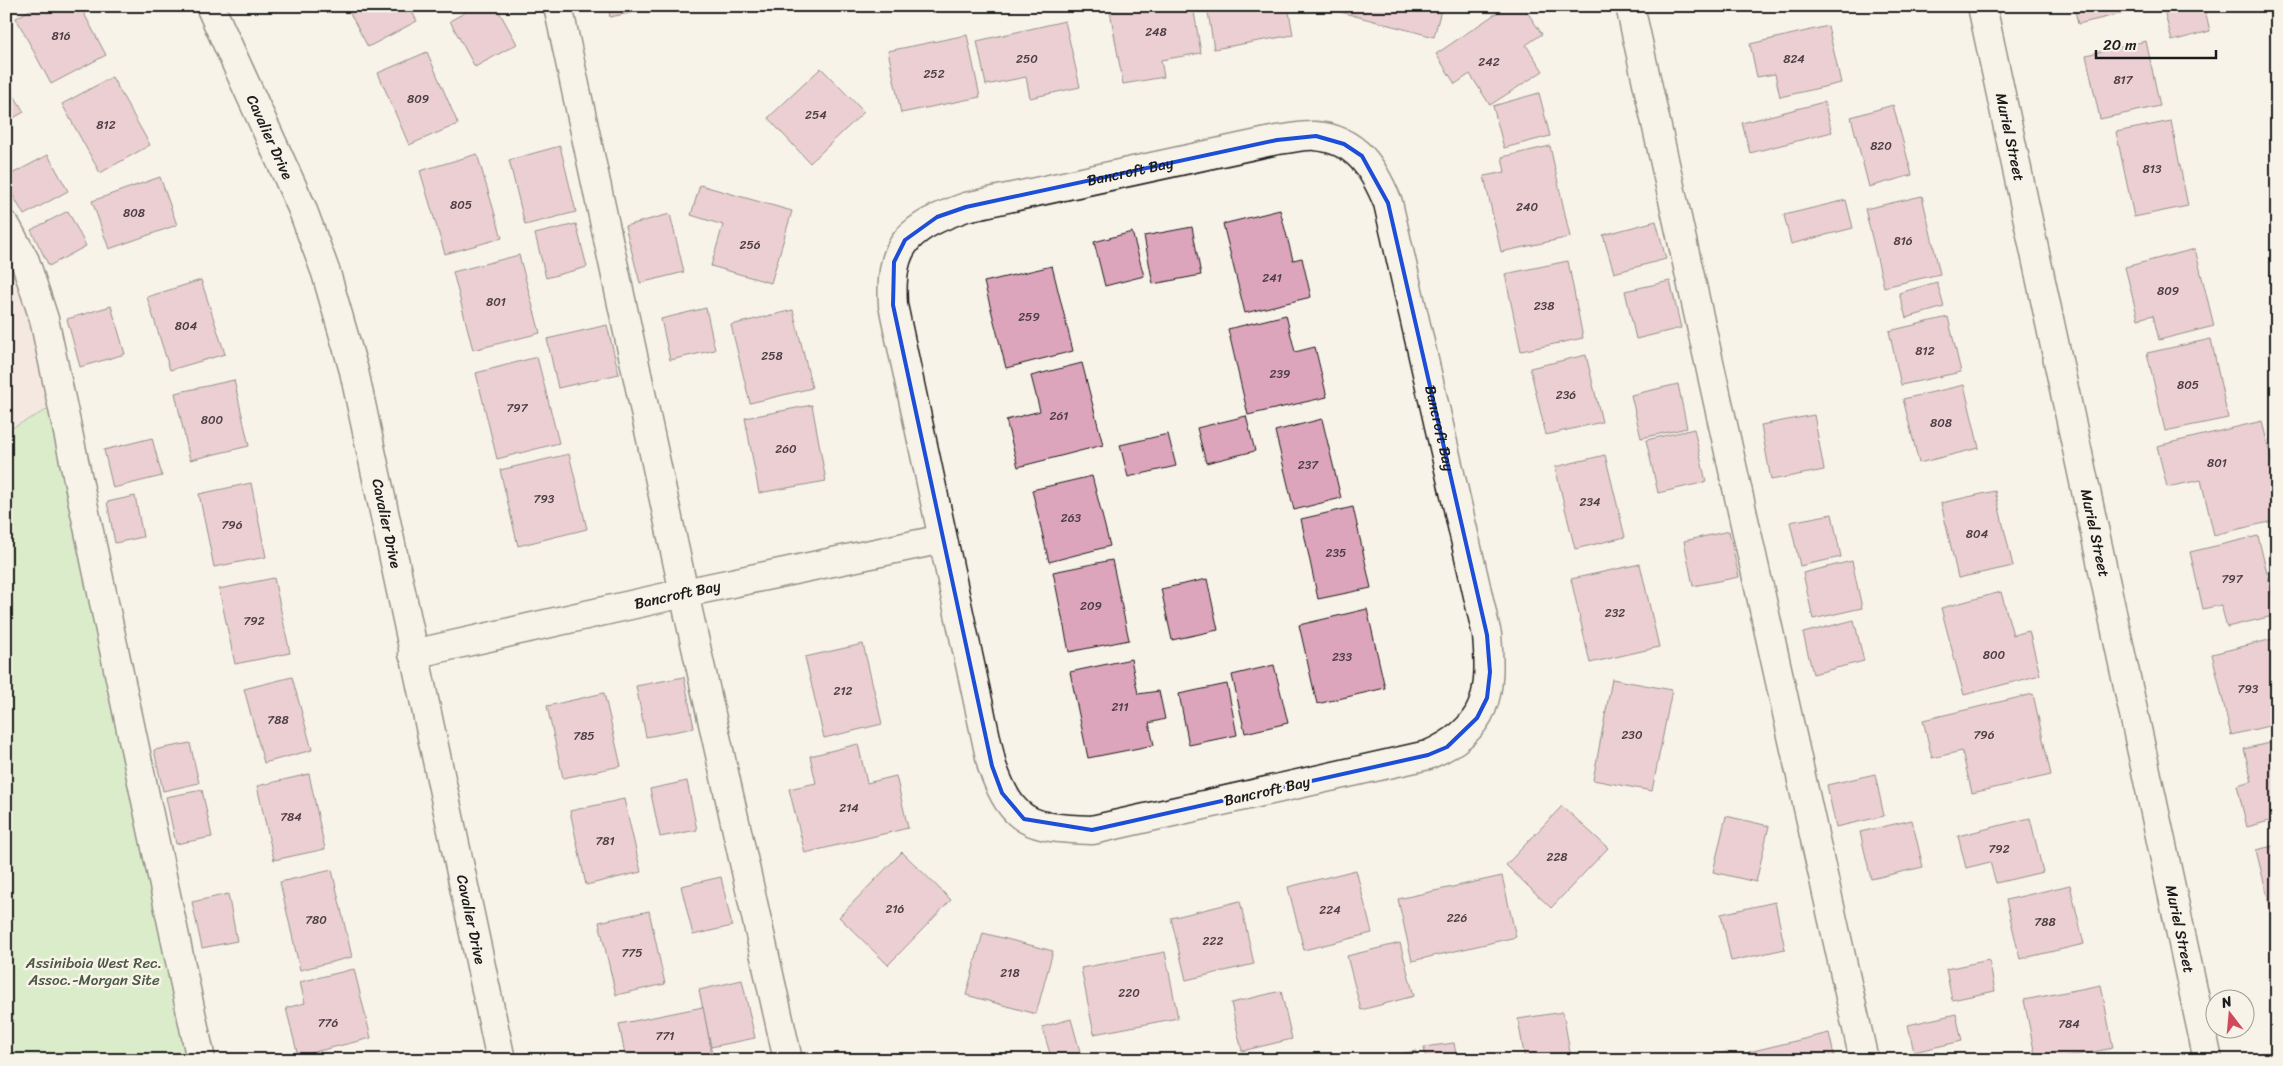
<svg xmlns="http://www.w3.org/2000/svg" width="2283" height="1066" viewBox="0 0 2283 1066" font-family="Sriracha,sans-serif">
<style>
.built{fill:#efdcda}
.green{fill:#b6e5a4;stroke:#698060}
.building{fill:#dca5bb;stroke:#1c1c1c}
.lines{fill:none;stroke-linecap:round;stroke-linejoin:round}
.minor-casing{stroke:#1c1c1c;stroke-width:31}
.minor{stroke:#f7f3e8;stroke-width:28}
.marked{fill:none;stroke:#1d4ed8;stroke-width:4;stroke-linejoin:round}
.labels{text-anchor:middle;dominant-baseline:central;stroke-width:5;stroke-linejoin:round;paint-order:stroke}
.number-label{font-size:12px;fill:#4c3e44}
.street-label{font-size:15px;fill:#1c1c1c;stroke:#f7f3e8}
.park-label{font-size:15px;fill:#4a5845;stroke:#f7f3e8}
</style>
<rect width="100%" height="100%" fill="#f7f3e8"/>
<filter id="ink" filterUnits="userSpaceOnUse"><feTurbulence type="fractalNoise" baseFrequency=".02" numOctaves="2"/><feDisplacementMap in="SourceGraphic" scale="10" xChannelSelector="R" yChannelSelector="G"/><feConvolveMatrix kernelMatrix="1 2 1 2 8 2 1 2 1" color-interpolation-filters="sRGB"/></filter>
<g filter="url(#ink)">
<polygon class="built" points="6,221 62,402 6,431"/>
<polygon class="green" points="62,402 202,1060 6,1060 6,431"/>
<g class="building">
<polygon points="37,6 80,6 106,55 51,84 16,18"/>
<polygon points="346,6 409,6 417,21 368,47"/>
<polygon points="476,6 496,6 517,44 475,67 450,21"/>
<polygon points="608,6 659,6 659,7 610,17"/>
<polygon points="1138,6 1193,6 1201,53 1161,60 1164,77 1123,84 1110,11"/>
<polygon points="1207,6 1288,6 1293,35 1214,49"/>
<polygon points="1318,6 1442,6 1434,37"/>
<polygon points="1507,6 1523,6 1542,34 1526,45 1543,71 1490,105 1470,74 1455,84 1436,54"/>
<polygon points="2074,6 2136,6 2137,10 2078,24"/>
<polygon points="2163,6 2204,6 2210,31 2172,41"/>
<polygon points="1065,21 1080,87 1030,98 1026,77 986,85 977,41"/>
<polygon points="1828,26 1841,83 1780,97 1775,74 1757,77 1750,44"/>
<polygon points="967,35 980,97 901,113 888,51"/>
<polygon points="2146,41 2160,106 2100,119 2086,55"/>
<polygon points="427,52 458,124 409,145 378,73"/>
<polygon points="821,68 864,112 810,163 768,118"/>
<polygon points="112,77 150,145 100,173 62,104"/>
<polygon points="6,82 24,112 6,122"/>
<polygon points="1539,93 1550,136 1504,148 1493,106"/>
<polygon points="1824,102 1832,132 1750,153 1742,123"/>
<polygon points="1893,105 1912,175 1869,187 1851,117"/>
<polygon points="2171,121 2188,206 2134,217 2116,132"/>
<polygon points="560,146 576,212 525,225 509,160"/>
<polygon points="1550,146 1570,237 1501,252 1484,176 1505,172 1502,157"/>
<polygon points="477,154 502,238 445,254 420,171"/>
<polygon points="48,155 68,191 24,215 6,183 6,177"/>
<polygon points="160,177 177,225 109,249 92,201"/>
<polygon points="700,185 792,211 771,283 711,266 723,225 691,215"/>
<polygon points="1922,196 1940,274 1884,287 1865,209"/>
<polygon points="1846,200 1853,228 1791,244 1784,215"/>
<polygon points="1280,210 1293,260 1302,258 1311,297 1245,313 1223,224"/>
<polygon points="68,211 86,246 49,266 31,230"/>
<polygon points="670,214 684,272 640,283 625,226"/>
<polygon points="1656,221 1666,259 1614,273 1603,235"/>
<polygon points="576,224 587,267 546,278 535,234"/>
<polygon points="1192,227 1201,275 1153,284 1144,236"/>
<polygon points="1132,232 1144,276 1105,286 1094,242"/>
<polygon points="2195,249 2214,326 2159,340 2153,315 2138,319 2125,267"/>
<polygon points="519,255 540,333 473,350 453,272"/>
<polygon points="1568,261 1583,338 1521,351 1505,274"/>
<polygon points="1052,266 1073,351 1006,368 984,282"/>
<polygon points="201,280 225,354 170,370 147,297"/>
<polygon points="1670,281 1681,328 1636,339 1625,291"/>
<polygon points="1937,282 1944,307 1906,318 1899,293"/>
<polygon points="111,306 125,354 80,367 67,319"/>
<polygon points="706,308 715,350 670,360 661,319"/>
<polygon points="793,310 812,388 750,403 731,325"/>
<polygon points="1286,315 1295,352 1315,347 1327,397 1248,415 1228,329"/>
<polygon points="1948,317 1961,372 1901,385 1889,331"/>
<polygon points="607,325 619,374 558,388 547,339"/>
<polygon points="2211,339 2228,418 2165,431 2147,353"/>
<polygon points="1586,355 1602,422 1546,435 1530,368"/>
<polygon points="537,357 559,443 497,459 476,373"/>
<polygon points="1082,363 1103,445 1018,467 1006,420 1040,411 1031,376"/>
<polygon points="234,380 249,446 190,460 175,393"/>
<polygon points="1678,384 1687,428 1641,438 1631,395"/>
<polygon points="1964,385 1979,448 1919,463 1903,399"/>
<polygon points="812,405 826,481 759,493 745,418"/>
<polygon points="1814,415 1824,470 1771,480 1761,425"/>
<polygon points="1246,416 1255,451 1206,463 1197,428"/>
<polygon points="1322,419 1341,498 1294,510 1275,431"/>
<polygon points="2262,421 2277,483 2277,520 2214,535 2201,480 2167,487 2157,446"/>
<polygon points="1694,429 1706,482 1658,493 1646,440"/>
<polygon points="1168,434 1176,466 1128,477 1120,445"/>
<polygon points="152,438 162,476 113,488 104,450"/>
<polygon points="569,454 587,529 518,546 500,470"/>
<polygon points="1605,455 1625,537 1575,549 1555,467"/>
<polygon points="1092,476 1110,546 1049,562 1032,490"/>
<polygon points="251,483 266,557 214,567 199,494"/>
<polygon points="1995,491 2013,566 1958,578 1941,503"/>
<polygon points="135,496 143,537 115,543 107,502"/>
<polygon points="1353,507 1371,588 1318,599 1301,519"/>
<polygon points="1832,514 1841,557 1800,566 1790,522"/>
<polygon points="1729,531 1739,577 1693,586 1684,541"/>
<polygon points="2258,536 2277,615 2227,627 2221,605 2203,609 2190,552"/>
<polygon points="1112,560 1129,640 1069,652 1053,572"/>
<polygon points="1852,561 1862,608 1813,619 1803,573"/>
<polygon points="1640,564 1659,647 1590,663 1571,579"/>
<polygon points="274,578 290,653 235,664 219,589"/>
<polygon points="1207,579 1218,630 1172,640 1161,589"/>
<polygon points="2001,592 2013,635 2029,631 2040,675 1964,695 1941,608"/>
<polygon points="1367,609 1385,688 1317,704 1299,625"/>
<polygon points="1854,620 1864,661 1813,674 1803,633"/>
<polygon points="2277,638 2277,724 2231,735 2212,654"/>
<polygon points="863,644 882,724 824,738 805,657"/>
<polygon points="1131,659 1138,694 1159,691 1165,719 1149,723 1154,745 1088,758 1070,672"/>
<polygon points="1274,665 1288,723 1245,733 1232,675"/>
<polygon points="292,677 312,750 264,763 244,689"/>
<polygon points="684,677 694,728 646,737 636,686"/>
<polygon points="1612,679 1672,690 1652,791 1593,780"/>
<polygon points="1227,684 1237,735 1189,745 1179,694"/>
<polygon points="604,693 621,766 563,778 547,706"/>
<polygon points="2033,694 2051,775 1972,793 1962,751 1932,758 1923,720"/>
<polygon points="2277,741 2277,819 2247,827 2237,785 2252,781 2244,749"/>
<polygon points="190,743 199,783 163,791 154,750"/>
<polygon points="858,744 867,783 896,776 908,828 805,853 789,789 816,783 810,756"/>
<polygon points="309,774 325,849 274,860 257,786"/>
<polygon points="1875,774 1884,816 1836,827 1827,785"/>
<polygon points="687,781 697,830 660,837 650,789"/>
<polygon points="202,790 212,837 176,844 166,797"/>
<polygon points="624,799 641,872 586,885 570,811"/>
<polygon points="1562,806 1608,848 1551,908 1506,865"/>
<polygon points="1726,816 1769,826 1756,882 1713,872"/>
<polygon points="2030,818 2043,872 1996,883 1990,862 1966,868 1958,836"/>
<polygon points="1912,820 1923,867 1871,879 1860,832"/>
<polygon points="2277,845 2277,935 2256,850"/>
<polygon points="902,852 951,900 888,965 839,917"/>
<polygon points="332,870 352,957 300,970 280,882"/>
<polygon points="1356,870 1372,933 1304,950 1288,887"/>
<polygon points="1502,876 1516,937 1412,961 1398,899"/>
<polygon points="721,877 732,926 693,935 681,886"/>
<polygon points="2070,885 2084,944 2020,959 2006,900"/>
<polygon points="228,894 237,941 202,948 192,902"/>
<polygon points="1240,901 1254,964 1186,980 1171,918"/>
<polygon points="1775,902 1785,949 1731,961 1721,914"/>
<polygon points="649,911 665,984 616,995 599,922"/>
<polygon points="983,933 1053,951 1036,1014 966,995"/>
<polygon points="1400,943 1414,996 1361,1010 1347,956"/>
<polygon points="1165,952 1178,1018 1094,1034 1081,968"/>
<polygon points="1989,960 1995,991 1952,1000 1946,969"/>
<polygon points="354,969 371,1038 298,1056 286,1008 305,1003 300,982"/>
<polygon points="742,980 755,1038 711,1047 699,990"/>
<polygon points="2101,985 2113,1048 2054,1060 2036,1060 2024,1000"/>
<polygon points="1281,991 1292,1039 1242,1051 1231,1003"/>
<polygon points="703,1007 713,1060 626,1060 619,1024"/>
<polygon points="1563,1012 1571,1058 1525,1060 1518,1019"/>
<polygon points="1956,1014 1962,1041 1914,1052 1908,1025"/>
<polygon points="1071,1019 1082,1059 1052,1060 1042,1027"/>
<polygon points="1829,1033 1835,1060 1751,1060 1749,1052"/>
<polygon points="1454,1043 1457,1060 1426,1060 1424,1047"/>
<polygon points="1416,1051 1417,1060 1382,1060 1382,1057"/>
<polygon points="1727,1052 1729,1060 1692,1060"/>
</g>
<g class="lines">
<g class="minor-casing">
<g id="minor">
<path id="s1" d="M210 6 302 208 326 273 354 371 501 1060"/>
<polyline points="558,6 684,593 788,1060"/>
<polyline points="1630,6 1864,1060"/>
<path id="s2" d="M1982 6 2208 1060"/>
<polyline points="6,226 25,261 44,319 201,1060"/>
<path id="s3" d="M413 654 684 593 943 539 893 305C889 242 910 227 966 207L1277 140C1289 139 1303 135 1315 136 1357 139 1374 169 1388 203L1487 635C1492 694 1488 729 1428 755L1092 830C1031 828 1013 825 992 766L943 539"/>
</g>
</g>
<use href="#minor" class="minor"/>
</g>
</g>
<path d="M0 0H2283V1066H0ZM1316 136 1344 144 1362 156 1388 203 1487 635 1490 672 1487 698 1477 718 1447 747 1428 755 1092 830 1024 819 1002 793 992 766 893 305 894 262 905 240 937 217 966 207 1277 140Z" fill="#f7f3e8" fill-opacity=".55" fill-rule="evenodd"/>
<path class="marked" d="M1316 136 1344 144 1362 156 1388 203 1487 635 1490 672 1487 698 1477 718 1447 747 1428 755 1092 830 1024 819 1002 793 992 766 893 305 894 262 905 240 937 217 966 207 1277 140Z"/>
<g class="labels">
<g class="number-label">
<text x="1156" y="32">248</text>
<text x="61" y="36">816</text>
<text x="1027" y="59">250</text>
<text x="1794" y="59">824</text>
<text x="1489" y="62">242</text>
<text x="934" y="74">252</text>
<text x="2123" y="80">817</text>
<text x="418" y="99">809</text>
<text x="816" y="115">254</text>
<text x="106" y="125">812</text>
<text x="1881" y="146">820</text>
<text x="2152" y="169">813</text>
<text x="461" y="205">805</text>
<text x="1527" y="207">240</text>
<text x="134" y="213">808</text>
<text x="1903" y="241">816</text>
<text x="750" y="245">256</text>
<text x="1272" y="278">241</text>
<text x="2168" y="291">809</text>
<text x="496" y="302">801</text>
<text x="1544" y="306">238</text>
<text x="1029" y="317">259</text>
<text x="186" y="326">804</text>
<text x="1925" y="351">812</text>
<text x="772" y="356">258</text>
<text x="1280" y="374">239</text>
<text x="2188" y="385">805</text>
<text x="1566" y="395">236</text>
<text x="517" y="408">797</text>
<text x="1059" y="416">261</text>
<text x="212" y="420">800</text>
<text x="1941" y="423">808</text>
<text x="786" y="449">260</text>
<text x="2217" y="463">801</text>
<text x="1308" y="465">237</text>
<text x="544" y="499">793</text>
<text x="1590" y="502">234</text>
<text x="1071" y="518">263</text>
<text x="232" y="525">796</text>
<text x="1977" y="534">804</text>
<text x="1336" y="553">235</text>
<text x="2232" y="579">797</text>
<text x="1091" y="606">209</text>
<text x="1615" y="613">232</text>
<text x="254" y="621">792</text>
<text x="1994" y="655">800</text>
<text x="1342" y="657">233</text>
<text x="2248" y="689">793</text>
<text x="843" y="691">212</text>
<text x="1120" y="707">211</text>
<text x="278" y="720">788</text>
<text x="1632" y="735">230</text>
<text x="1984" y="735">796</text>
<text x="584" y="736">785</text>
<text x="849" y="808">214</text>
<text x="291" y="817">784</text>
<text x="605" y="841">781</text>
<text x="1999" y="849">792</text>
<text x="1557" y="857">228</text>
<text x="895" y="909">216</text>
<text x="1330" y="910">224</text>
<text x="1457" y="918">226</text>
<text x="316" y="920">780</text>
<text x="2045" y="922">788</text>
<text x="1213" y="941">222</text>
<text x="632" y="953">775</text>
<text x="1010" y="973">218</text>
<text x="1129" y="993">220</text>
<text x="328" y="1023">776</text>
<text x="2069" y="1024">784</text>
<text x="665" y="1036">771</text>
</g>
<g class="street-label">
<text stroke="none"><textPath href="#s1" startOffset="144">Cavalier Drive</textPath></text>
<text stroke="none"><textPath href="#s2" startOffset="134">Muriel Street</textPath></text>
<text stroke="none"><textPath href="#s3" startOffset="1086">Bancroft Bay</textPath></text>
<text stroke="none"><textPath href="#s3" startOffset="1611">Bancroft Bay</textPath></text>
<text stroke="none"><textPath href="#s1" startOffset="549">Cavalier Drive</textPath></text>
<text stroke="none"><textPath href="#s2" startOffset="539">Muriel Street</textPath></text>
<text stroke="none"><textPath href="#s3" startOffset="271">Bancroft Bay</textPath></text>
<text transform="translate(1267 791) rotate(-13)">Bancroft Bay</text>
<text stroke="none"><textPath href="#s1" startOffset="954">Cavalier Drive</textPath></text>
<text stroke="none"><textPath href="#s2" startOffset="944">Muriel Street</textPath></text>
</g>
<g class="park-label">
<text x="94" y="963">Assiniboia West Rec.<tspan x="94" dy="17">Assoc.-Morgan Site</tspan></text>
</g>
</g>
<rect width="2283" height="1066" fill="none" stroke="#f7f3e8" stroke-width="25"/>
<rect x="12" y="12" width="2258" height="1041" fill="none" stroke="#1c1c1c" stroke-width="2" filter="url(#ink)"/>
<g transform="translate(2230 1014) rotate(344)"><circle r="24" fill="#f7f3e8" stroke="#9f9d96"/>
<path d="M0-4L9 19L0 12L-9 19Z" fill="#d1495b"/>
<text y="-8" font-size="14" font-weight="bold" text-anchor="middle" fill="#1c1c1c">N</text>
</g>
<path d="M2096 50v8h120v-8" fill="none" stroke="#1c1c1c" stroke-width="2.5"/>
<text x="2103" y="50" font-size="15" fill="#1c1c1c" stroke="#f7f3e8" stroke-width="4" paint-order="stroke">20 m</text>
</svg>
